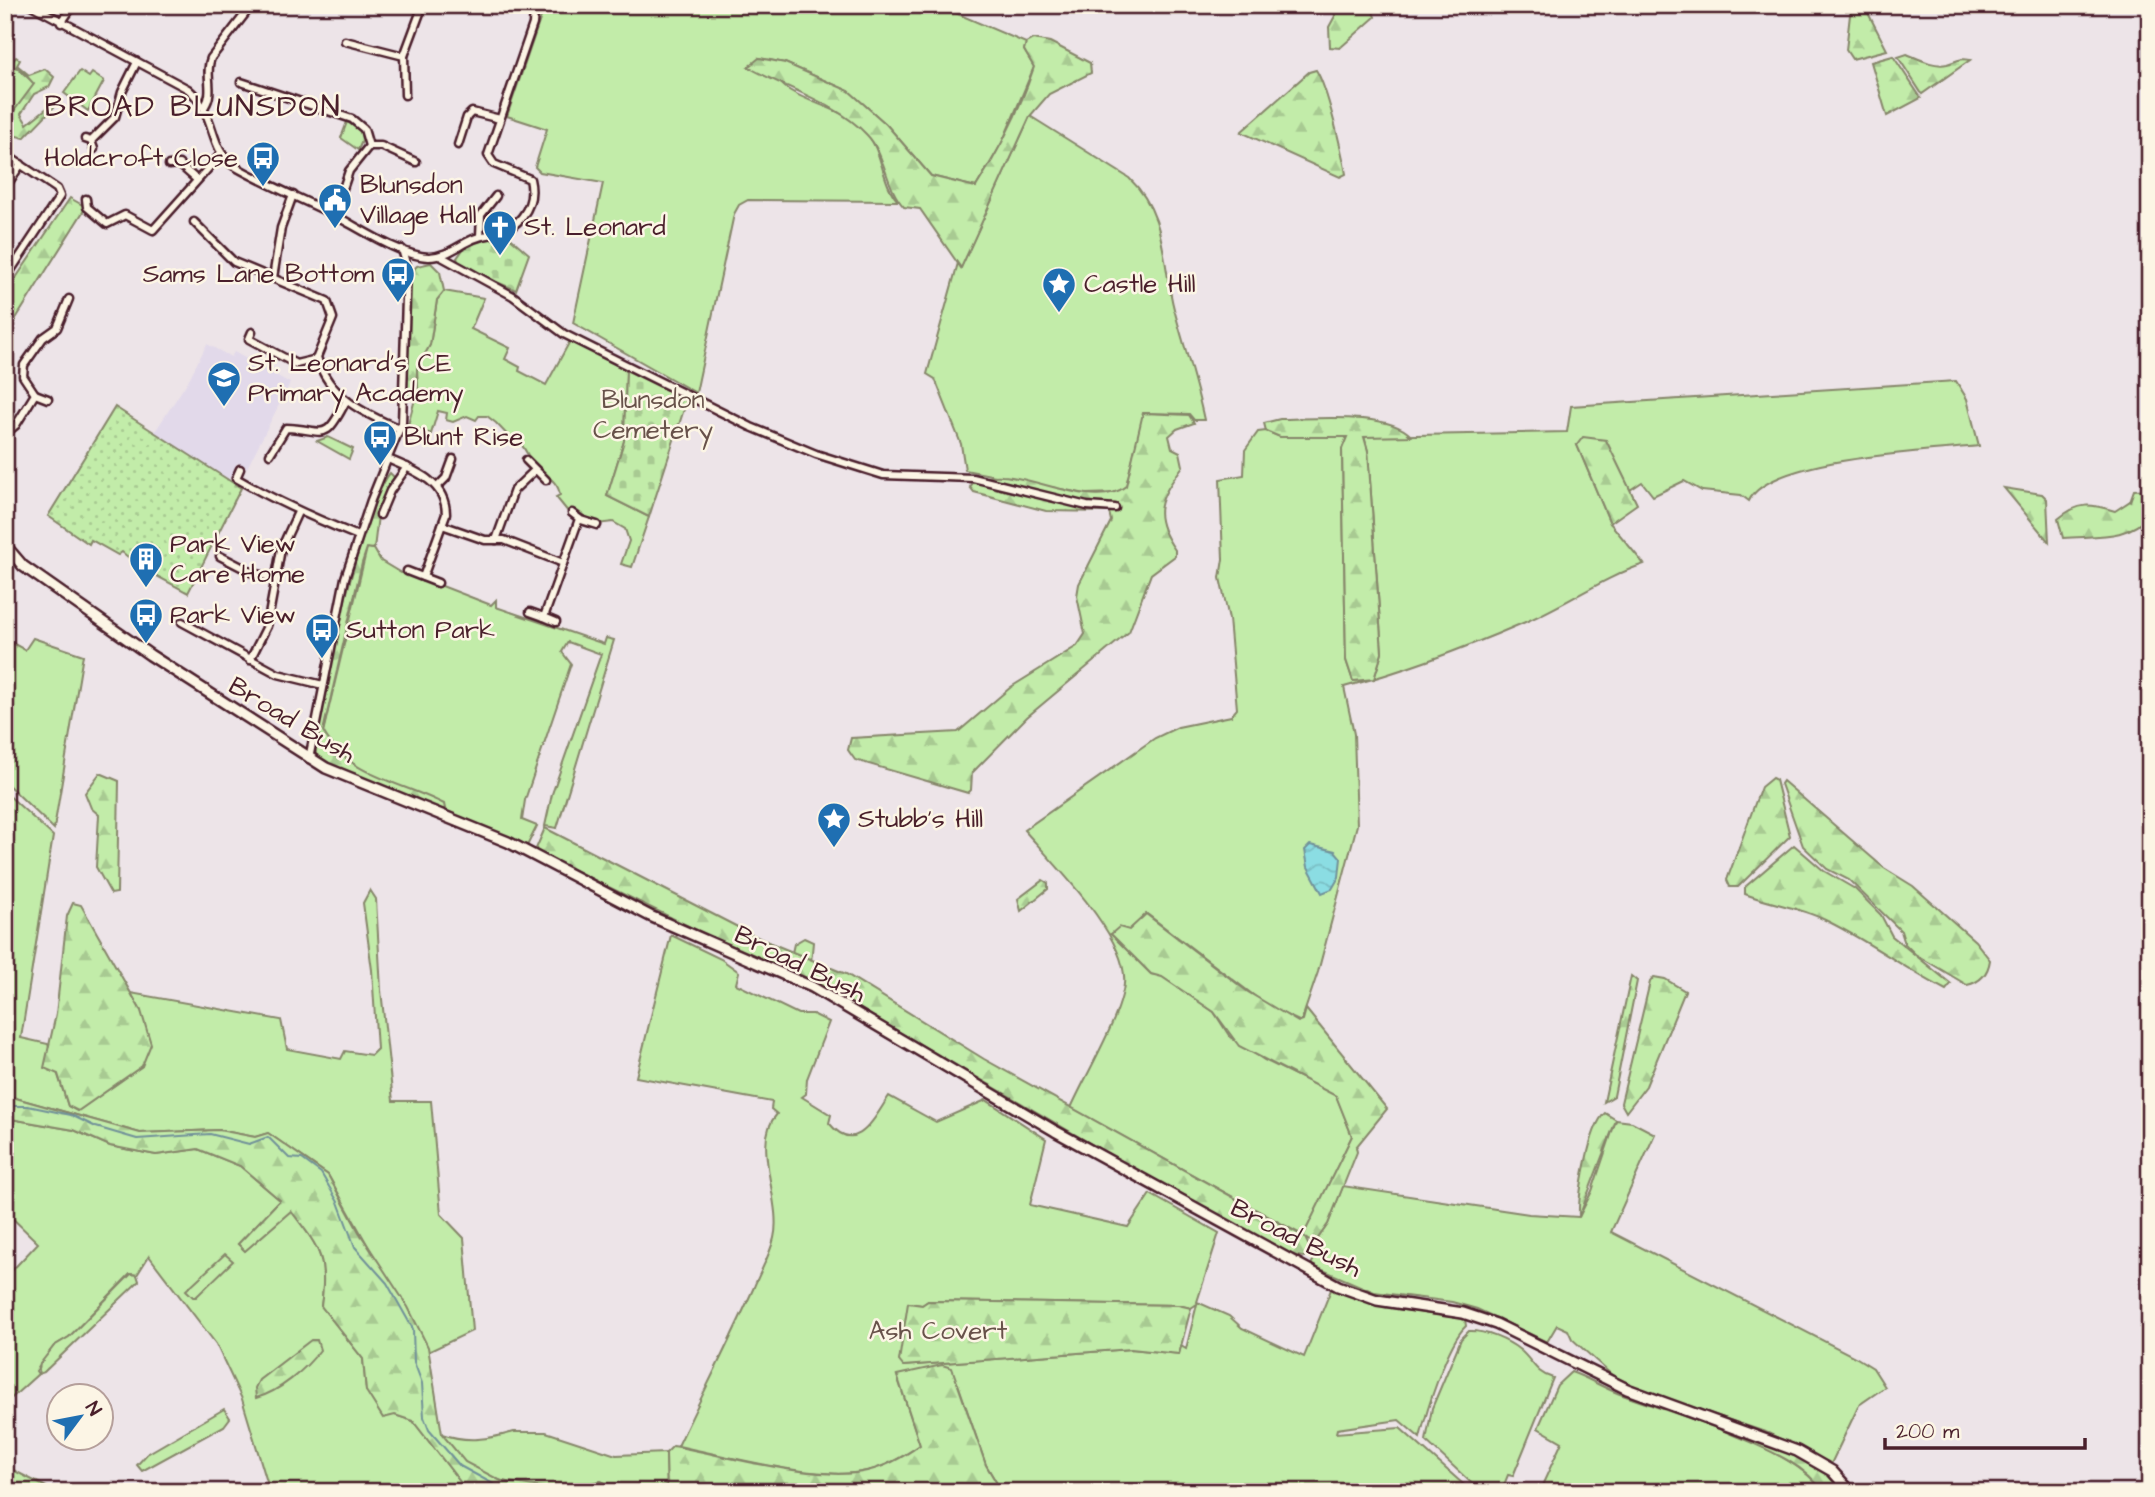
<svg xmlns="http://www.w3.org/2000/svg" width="2155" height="1497" viewBox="0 0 2155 1497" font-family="'Architects Daughter',sans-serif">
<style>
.built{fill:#e2d9ea}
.green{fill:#c2eca9;stroke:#86866a;stroke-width:2;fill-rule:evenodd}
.forest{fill:url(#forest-firs);stroke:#86866a;stroke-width:2}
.cemetery{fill:url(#cemetery-stones);stroke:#86866a;stroke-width:2}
.park{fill:url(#park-dots);stroke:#86866a;stroke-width:2}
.water{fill:url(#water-waves);stroke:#719199;stroke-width:2}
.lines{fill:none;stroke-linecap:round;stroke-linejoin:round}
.stream{stroke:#719199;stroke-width:2}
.minor-casing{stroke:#4a1f2b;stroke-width:11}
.secondary-casing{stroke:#4a1f2b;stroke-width:14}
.minor{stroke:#fcf5e5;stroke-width:6}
.secondary{stroke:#fcf5e5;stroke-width:9}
.labels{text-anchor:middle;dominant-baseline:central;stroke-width:5;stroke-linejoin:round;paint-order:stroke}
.poi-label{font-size:26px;fill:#4a1f2b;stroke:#fcf5e5;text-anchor:start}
.park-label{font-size:26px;fill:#68524a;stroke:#fcf5e5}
.street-label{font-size:26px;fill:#4a1f2b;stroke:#fcf5e5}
.quarter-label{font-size:30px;letter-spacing:2px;fill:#4a1f2b;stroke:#fcf5e5}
</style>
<defs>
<pattern id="forest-firs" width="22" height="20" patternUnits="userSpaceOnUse" patternTransform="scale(1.75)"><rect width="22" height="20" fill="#c2eca9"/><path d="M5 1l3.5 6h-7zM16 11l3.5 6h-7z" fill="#a8ca92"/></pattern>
<pattern id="cemetery-stones" width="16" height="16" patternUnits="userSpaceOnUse" patternTransform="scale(1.75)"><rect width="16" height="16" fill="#c2eca9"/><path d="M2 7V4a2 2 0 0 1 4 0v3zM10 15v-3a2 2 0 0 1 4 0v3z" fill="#a8ca92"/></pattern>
<pattern id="park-dots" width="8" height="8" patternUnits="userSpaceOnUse" patternTransform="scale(1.75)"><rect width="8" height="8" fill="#c2eca9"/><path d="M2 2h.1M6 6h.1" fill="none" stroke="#a8ca92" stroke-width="1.8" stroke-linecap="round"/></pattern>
<pattern id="water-waves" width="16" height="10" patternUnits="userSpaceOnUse" patternTransform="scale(1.75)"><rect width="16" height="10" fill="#8bdde3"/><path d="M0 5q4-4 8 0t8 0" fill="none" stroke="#79bdc3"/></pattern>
</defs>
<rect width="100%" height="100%" fill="#ede4e8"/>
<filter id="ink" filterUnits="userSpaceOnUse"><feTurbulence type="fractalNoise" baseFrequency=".0143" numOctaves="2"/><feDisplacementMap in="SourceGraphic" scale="14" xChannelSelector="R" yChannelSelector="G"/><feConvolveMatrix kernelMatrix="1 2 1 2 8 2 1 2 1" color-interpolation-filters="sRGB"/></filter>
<g filter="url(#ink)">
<polygon class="built" points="207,344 231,357 234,352 290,383 247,468 237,463 228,481 154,433 188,381"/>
<g class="green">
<path d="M545 5H937L1026 43 1024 50 1034 67 1002 143 976 187 931 176 886 124 849 91 785 63 760 58C768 68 778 83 789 90 816 107 847 108 869 136 883 155 882 184 898 201L748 200 739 205 734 214 696 393 573 323 603 183 540 172 535 167 547 129 507 116Z"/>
<polygon points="16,57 20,60 16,67 35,84 5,123 5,60 10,64"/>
<polygon points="80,71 89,77 92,73 104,81 88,111 64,93"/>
<path d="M1030 116 1129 178C1167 214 1162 262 1174 309 1184 346 1196 382 1204 420H1194L1189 414 1144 413 1126 486 1118 493 1086 494 965 470 961 444 935 379 927 374 958 263 961 267Z"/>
<polygon points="347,122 361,131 362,141 358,150 341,138"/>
<path d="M444 291 484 298 471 329 510 348 505 359 520 367 519 371 546 385 570 341 626 370 624 441 607 496 649 517 632 567 621 564 629 541 625 529 613 522 597 524 574 509 569 513 556 497 560 495C558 480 545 476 535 466 529 459 527 451 520 443H515L496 423 487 416H479L476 420 467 416 453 422 446 420 447 413 438 411 431 434 408 425 418 388 417 368 430 345 437 300Z"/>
<path d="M1956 381 1967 399 1979 446C1933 451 1769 457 1749 501L1741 495 1702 491 1684 481 1653 496 1642 482 1630 490 1605 440 1577 445 1610 523 1644 564C1602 578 1564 606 1523 623 1465 648 1405 671 1344 687L1354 734 1357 825 1318 972 1301 1022 1269 1007 1147 914 1129 930 1111 934 1151 974 1162 976 1214 1012 1230 1037 1264 1060 1336 1095 1352 1136 1304 1236 1071 1108C1085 1076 1121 1017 1124 984 1129 938 1054 864 1024 830L1155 738 1178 727 1231 716 1237 709 1229 619 1220 578 1223 559 1220 479 1244 475 1245 450 1258 432 1266 431 1280 437 1348 436 1342 449 1346 660 1353 681 1374 679 1382 653 1368 451 1364 436 1567 432 1571 406Z"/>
<polygon points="328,437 353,449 349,459 317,441"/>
<polygon points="367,548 374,549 381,561 401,573 406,572 491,605 496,600 496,607 604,644 606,638 614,640 557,828 545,826 552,794 601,654 568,642 562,652 571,664 525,800 522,820 537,826 525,850 447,811 350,771 318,753"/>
<polygon points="33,638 83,655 54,829 5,782 5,639 25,650"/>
<polygon points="5,792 53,836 21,1038 48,1044 68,1106 77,1111 142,1066 141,1011 131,993 281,1020 287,1049 341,1059 345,1051 371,1055 377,1049 372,970 363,903 370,890 376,899 381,990 393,1101 431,1101 441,1214 464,1238 472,1331 428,1352 328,1175 268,1133 255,1137 219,1130 140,1133 5,1095"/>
<path d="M671 935 721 959 739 972 736 984 798 1014H813L829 1022 807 1079 806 1094 802 1097 831 1115 829 1123C857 1157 874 1118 889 1096L936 1122 986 1100 1046 1139 1030 1205 1128 1227 1150 1194 1219 1233 1197 1302 1229 1316 1242 1328 1304 1357 1332 1287 1384 1307 1465 1319 1466 1326C1447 1343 1426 1413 1420 1438L1399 1420 1337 1429 1336 1433 1400 1428 1472 1492H1002L986 1465 958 1384 897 1376 920 1445C904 1456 885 1467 866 1471 818 1482 728 1456 678 1446 703 1393 730 1341 754 1287 760 1272 770 1255 774 1238 783 1202 750 1143 777 1114L771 1109 772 1102 636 1077ZM928 1301 1178 1305 1191 1308 1197 1304 1186 1349 1181 1346 1179 1354 1131 1349 904 1366 909 1303 922 1305Z"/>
<polygon points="804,938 813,942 811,963 790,961 794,944"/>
<path d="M5 1118 74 1130 110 1146 156 1155 198 1149 240 1166 280 1200 238 1244 245 1251 291 1210C319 1248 328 1257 321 1306L363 1359 366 1391 395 1415 413 1421 468 1492H270L242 1399 216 1344 149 1256 137 1275 130 1274 69 1337 54 1346 36 1371 38 1374 5 1404V1278L38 1243 5 1211Z"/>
<polygon points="1616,1120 1632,1122 1655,1134 1611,1232 1857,1358 1873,1368 1885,1387 1859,1405 1831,1464 1768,1433 1650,1393 1614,1377 1572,1339 1568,1330 1557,1325 1547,1342 1477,1309 1452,1302 1374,1292 1311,1265 1319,1248 1314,1244 1328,1224 1343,1186 1529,1214 1579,1217 1592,1191"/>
<path d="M1469 1331C1484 1330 1508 1340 1520 1350 1533 1361 1535 1373 1553 1378L1513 1476 1508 1475 1502 1490 1481 1492 1426 1441 1432 1408 1461 1339Z"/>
<path d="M1571 1372C1586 1377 1600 1386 1615 1392 1670 1414 1791 1443 1823 1492H1539L1562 1442 1538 1428 1557 1385Z"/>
<polygon points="224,1409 230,1418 224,1426 142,1471 137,1465 147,1454"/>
<path d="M514 1432H546L616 1455 666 1453 667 1492H623L601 1481C559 1494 503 1490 466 1463 456 1456 449 1443 442 1434 467 1443 489 1439 514 1432Z"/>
<polygon points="5,1466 56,1492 32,1492 5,1479"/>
</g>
<g class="forest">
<polygon points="1333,5 1362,5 1372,9 1375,17 1340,48 1330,47 1329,27 1335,16"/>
<polygon points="1864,5 1887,50 1852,59 1846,50 1851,6"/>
<path d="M1033 39 1050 42 1090 63 1091 73 1049 94 1030 116 961 268 920 209 904 207C885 187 886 155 867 135 839 104 785 88 748 67L759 58 785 63 849 91 886 124 931 176 976 187C1000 150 1020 109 1034 67L1024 50 1026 43Z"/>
<path d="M1907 54C1919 59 1934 67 1947 64 1957 61 1959 58 1970 60L1922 94 1898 57Z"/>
<polygon points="1893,56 1921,98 1887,116 1871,62"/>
<polygon points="17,65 29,75 45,69 54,77 49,87 34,94 21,114 27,124 52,104 55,106 24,138 5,133 5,123 34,84"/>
<path d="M1316 70C1327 86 1342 152 1346 174L1340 177 1241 132 1309 72Z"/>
<polygon points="70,198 86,207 5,336 5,294"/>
<polygon points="431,263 440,272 444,291 437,300 430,345 417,368 416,398 411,400 407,395 410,273 417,266"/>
<path d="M1143 413 1189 415 1194 423 1177 429 1169 436 1172 448 1180 452 1183 466C1159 499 1150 514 1175 550V556L1151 574 1129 632 1027 717 972 773 971 790 968 793 855 760 848 750 851 738 958 732 1011 687 1077 646 1085 634 1077 596 1079 584 1111 521 1109 512 1046 511 974 492 970 487 975 480C982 478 994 475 1002 476 1036 477 1097 510 1126 486Z"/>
<path d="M1280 419C1312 419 1389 411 1411 436L1364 437 1368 451 1382 653 1374 679 1353 681 1346 660 1342 449 1347 437H1280L1266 431 1264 423Z"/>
<polygon points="1583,437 1606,440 1637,504 1610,523 1577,445"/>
<path d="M390 473 395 478 379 507 374 549 367 548 362 563 323 731C347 776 402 782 444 804L445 809 440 811C410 799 335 777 316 755 314 712 364 504 390 473Z"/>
<polygon points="2004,488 2042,494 2047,499 2049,542"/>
<path d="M2150 489V515C2126 541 2096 535 2063 538L2058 519C2079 501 2091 504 2115 511L2130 501 2134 490Z"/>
<polygon points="100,773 119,781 117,893 111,894 96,867 99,815 91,808 85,793"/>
<polygon points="1772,778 1776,780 1790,836 1738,887 1730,887 1727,880 1761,787"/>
<path d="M1783 781 1884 868 1913 886 1975 941 1990 960C1988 974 1981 982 1967 985L1915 954 1905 944 1901 931 1849 880 1827 869 1803 846 1781 784Z"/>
<polygon points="545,828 761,939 846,974 984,1059 1303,1236 1352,1136 1336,1096 1239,1046 1214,1012 1162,977 1151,974 1111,934 1119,927 1129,930 1146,914 1248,992 1298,1022 1303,1020 1306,1009 1387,1109 1356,1147 1357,1152 1328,1224 1314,1244 1305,1238 1311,1250 1304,1257 1291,1255 1141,1173 803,976 721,942 535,851"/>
<path d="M1794 845 1824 871 1855 889 1881 915 1892 936 1951 984 1946 990C1903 968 1866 939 1823 919 1799 907 1770 904 1745 894V887Z"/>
<polygon points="1043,880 1048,883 1048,889 1021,911 1018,899"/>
<polygon points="73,903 81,905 141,1011 151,1044 142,1066 78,1111 68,1106 58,1074 44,1068 56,1014 67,916"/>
<polygon points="1631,976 1637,981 1614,1096 1604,1102"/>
<polygon points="1654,977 1665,979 1685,991 1646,1086 1626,1112 1621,1103 1650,982"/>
<path d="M5 1095 140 1133 219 1130 255 1137 268 1133 328 1175 359 1232 408 1307 428 1347 442 1434 465 1462 501 1481 561 1490 601 1481 623 1492H468L413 1421 395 1415 383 1418 366 1391 363 1359 321 1306C328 1257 320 1249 291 1211L245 1251 238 1244 280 1200 240 1166 198 1149 156 1155 110 1146 74 1130 5 1118Z"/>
<path d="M1605 1113 1616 1120 1579 1217C1578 1195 1589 1127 1605 1113Z"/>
<polygon points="225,1254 233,1261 196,1297 193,1297 186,1290"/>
<polygon points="131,1274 137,1275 139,1281 44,1372 38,1374 40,1364 54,1346 69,1337"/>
<polygon points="928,1301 1178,1305 1191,1308 1179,1354 1131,1349 903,1366 899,1361 908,1303 922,1305"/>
<path d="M311 1340H317L320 1350C306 1369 279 1392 256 1398L255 1388 259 1380Z"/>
<path d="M942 1365 952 1368 986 1465 1002 1492H667L666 1453 673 1446C724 1455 818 1483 867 1471 885 1467 905 1456 920 1445L897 1375Z"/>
<path d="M1720 1429C1765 1444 1814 1455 1847 1492H1823C1802 1459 1754 1445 1720 1429Z"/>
</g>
<g class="cemetery">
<polygon points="507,235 529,254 516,290 460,267 457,258 467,244"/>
<polygon points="626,370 687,400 649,517 607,496 624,441"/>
</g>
<polygon class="park" points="115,407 241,488 188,593 140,567 122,552 118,555 91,540 89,544 48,516"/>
<polygon class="water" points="1310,845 1335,851 1341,858 1339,877 1332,889 1322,893 1308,867 1305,850"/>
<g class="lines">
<polyline class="stream" points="5,1106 28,1106 71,1115 96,1127 137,1139 210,1134 249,1144 268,1137 289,1158 302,1159 321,1173 338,1202 355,1247 387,1283 413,1329 414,1362 422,1383 424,1417 429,1430 460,1466 495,1485 523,1492"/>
<g class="minor-casing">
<g id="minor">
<path d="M31 5 188 89C218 115 207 147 234 166 267 185 302 199 336 216 359 228 403 257 429 257 451 257 466 237 488 235 516 232 537 208 530 179L494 164 488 155 533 24 534 12 530 5"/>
<polyline points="61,23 70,10 80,5"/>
<polyline points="345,41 404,56"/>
<polyline points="241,82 352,119 364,129 369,146 349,171 334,215"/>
<polyline points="405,95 404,56 423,5"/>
<path d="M205 106C215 91 204 74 211 58L252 5"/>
<polyline points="85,139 91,141 94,149"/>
<polyline points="91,141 115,117 122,92 137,62"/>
<polyline points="458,145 467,117 472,112 500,119"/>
<polyline points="369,146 381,146 416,162"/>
<polyline points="5,154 57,189 60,196 11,270 5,273"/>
<polyline points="169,165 179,164 197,180"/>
<polyline points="5,188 21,164"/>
<polyline points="86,199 87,207 107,224 125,215 153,230 221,154"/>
<path d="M194 222 234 262 327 301 333 318 317 357C328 397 365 414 400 429"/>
<polyline points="480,236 481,215 496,196"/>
<polyline points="440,256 513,296 564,334 751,427 816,454 883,475 973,478 1087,506 1115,508"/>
<polyline points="273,278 281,228 293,195"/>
<polyline points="252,332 249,339 296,364 317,359"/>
<polyline points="35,394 48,399"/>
<polyline points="5,434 16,425 35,394 23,376 24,365 43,338 57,328 69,299"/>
<path d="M270 454 286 428C325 429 324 445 346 401"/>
<path d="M388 459C413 470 446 481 446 514L423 577"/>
<polyline points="526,460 546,480"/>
<path d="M240 469 236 478C275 501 316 519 358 536"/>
<polyline points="437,487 446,478 453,459"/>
<polyline points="572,513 581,520 597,525"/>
<polyline points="380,515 390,491 407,467"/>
<polyline points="442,525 485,540 504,540 563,563"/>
<polyline points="496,540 514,490 535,470"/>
<polyline points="220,556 253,573 276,578"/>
<polyline points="407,571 438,583"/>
<polyline points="530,612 544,617"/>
<polyline points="182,622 278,674 323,685"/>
<polyline points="556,622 544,617 579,519"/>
<polyline points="250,660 267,626 281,549 298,512"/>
<polyline points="309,759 345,578 371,500 402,423 407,267 402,249"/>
</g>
</g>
<g class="secondary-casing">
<polyline id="secondary" points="5,545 23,566 150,655 326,768 508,842 650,916 812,987 1055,1131 1338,1286 1377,1300 1463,1313 1496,1324 1627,1389 1797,1451 1832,1471 1851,1492"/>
</g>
<use href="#minor" class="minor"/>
<use href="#secondary" class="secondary"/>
</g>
</g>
<defs>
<g id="bus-pin" transform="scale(1.75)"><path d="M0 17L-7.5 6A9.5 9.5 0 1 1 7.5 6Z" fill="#1f6fb2" stroke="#fcf5e5"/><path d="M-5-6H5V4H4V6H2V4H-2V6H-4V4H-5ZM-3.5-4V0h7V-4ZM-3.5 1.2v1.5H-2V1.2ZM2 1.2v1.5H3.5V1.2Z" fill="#fff"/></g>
<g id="civic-pin" transform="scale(1.75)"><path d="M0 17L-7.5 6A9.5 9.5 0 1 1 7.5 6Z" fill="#1f6fb2" stroke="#fcf5e5"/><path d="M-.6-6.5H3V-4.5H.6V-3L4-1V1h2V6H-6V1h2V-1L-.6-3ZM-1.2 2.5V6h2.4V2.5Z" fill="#fff"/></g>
<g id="church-pin" transform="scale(1.75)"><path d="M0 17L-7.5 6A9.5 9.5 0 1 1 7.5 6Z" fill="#1f6fb2" stroke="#fcf5e5"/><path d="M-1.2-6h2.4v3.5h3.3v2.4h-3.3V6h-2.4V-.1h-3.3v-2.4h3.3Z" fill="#fff"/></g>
<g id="sight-pin" transform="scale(1.75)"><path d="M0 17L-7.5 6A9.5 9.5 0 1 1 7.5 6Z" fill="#1f6fb2" stroke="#fcf5e5"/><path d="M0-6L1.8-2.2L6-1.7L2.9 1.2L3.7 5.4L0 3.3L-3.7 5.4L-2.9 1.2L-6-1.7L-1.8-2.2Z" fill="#fff"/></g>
<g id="school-pin" transform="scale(1.75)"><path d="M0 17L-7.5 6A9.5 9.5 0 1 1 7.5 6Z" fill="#1f6fb2" stroke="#fcf5e5"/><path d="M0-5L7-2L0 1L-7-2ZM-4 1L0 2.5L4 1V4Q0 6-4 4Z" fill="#fff"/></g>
<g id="building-pin" transform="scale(1.75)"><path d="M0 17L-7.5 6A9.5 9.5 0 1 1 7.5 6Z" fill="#1f6fb2" stroke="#fcf5e5"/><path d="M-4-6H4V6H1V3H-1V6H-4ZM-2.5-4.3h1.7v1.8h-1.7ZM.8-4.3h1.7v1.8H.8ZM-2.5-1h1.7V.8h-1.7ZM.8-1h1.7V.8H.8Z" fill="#fff"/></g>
</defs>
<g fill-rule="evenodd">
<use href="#bus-pin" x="263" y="158"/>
<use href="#civic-pin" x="335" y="200"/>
<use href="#church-pin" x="500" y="227"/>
<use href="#bus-pin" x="398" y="274"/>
<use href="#sight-pin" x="1059" y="284"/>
<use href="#school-pin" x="224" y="378"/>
<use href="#bus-pin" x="380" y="437"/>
<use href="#building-pin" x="146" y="559"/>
<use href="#bus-pin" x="146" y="615"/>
<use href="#bus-pin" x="322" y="630"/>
<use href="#sight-pin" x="834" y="819"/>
</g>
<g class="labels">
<g class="poi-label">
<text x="238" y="158" text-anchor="end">Holdcroft Close</text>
<text x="360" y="185">Blunsdon<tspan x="360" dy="30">Village Hall</tspan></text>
<text x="524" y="227">St. Leonard</text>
<text x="374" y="274" text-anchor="end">Sams Lane Bottom</text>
<text x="1084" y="284">Castle Hill</text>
<text x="248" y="363">St. Leonard's CE<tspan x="248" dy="30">Primary Academy</tspan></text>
<text x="404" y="437">Blunt Rise</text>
<text x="170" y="544">Park View<tspan x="170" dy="30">Care Home</tspan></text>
<text x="170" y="615">Park View</text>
<text x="346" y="630">Sutton Park</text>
<text x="858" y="819">Stubb's Hill</text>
</g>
<g class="park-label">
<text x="653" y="400">Blunsdon<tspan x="653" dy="30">Cemetery</tspan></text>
<text x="938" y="1331">Ash Covert</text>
</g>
<g class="street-label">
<text transform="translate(292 720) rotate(31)">Broad Bush</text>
<text transform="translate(800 964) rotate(26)">Broad Bush</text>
<text transform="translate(1296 1238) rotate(27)">Broad Bush</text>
</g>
<g class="quarter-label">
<text x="193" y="107">BROAD BLUNSDON</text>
</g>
</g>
<rect width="2155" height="1497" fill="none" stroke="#fcf5e5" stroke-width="28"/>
<rect x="14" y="14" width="2127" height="1469" fill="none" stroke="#4a1f2b" stroke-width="2.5" filter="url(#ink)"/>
<g transform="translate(80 1417) rotate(58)"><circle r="33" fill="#fcf5e5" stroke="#b59f9b" stroke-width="2"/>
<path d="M0-5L12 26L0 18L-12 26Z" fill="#1f6fb2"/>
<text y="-10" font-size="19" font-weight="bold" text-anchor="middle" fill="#4a1f2b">N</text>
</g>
<path d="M1885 1438v10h200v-10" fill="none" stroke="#4a1f2b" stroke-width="3.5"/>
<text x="1896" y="1438" font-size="21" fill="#4a1f2b" stroke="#fcf5e5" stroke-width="5" paint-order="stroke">200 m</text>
</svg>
